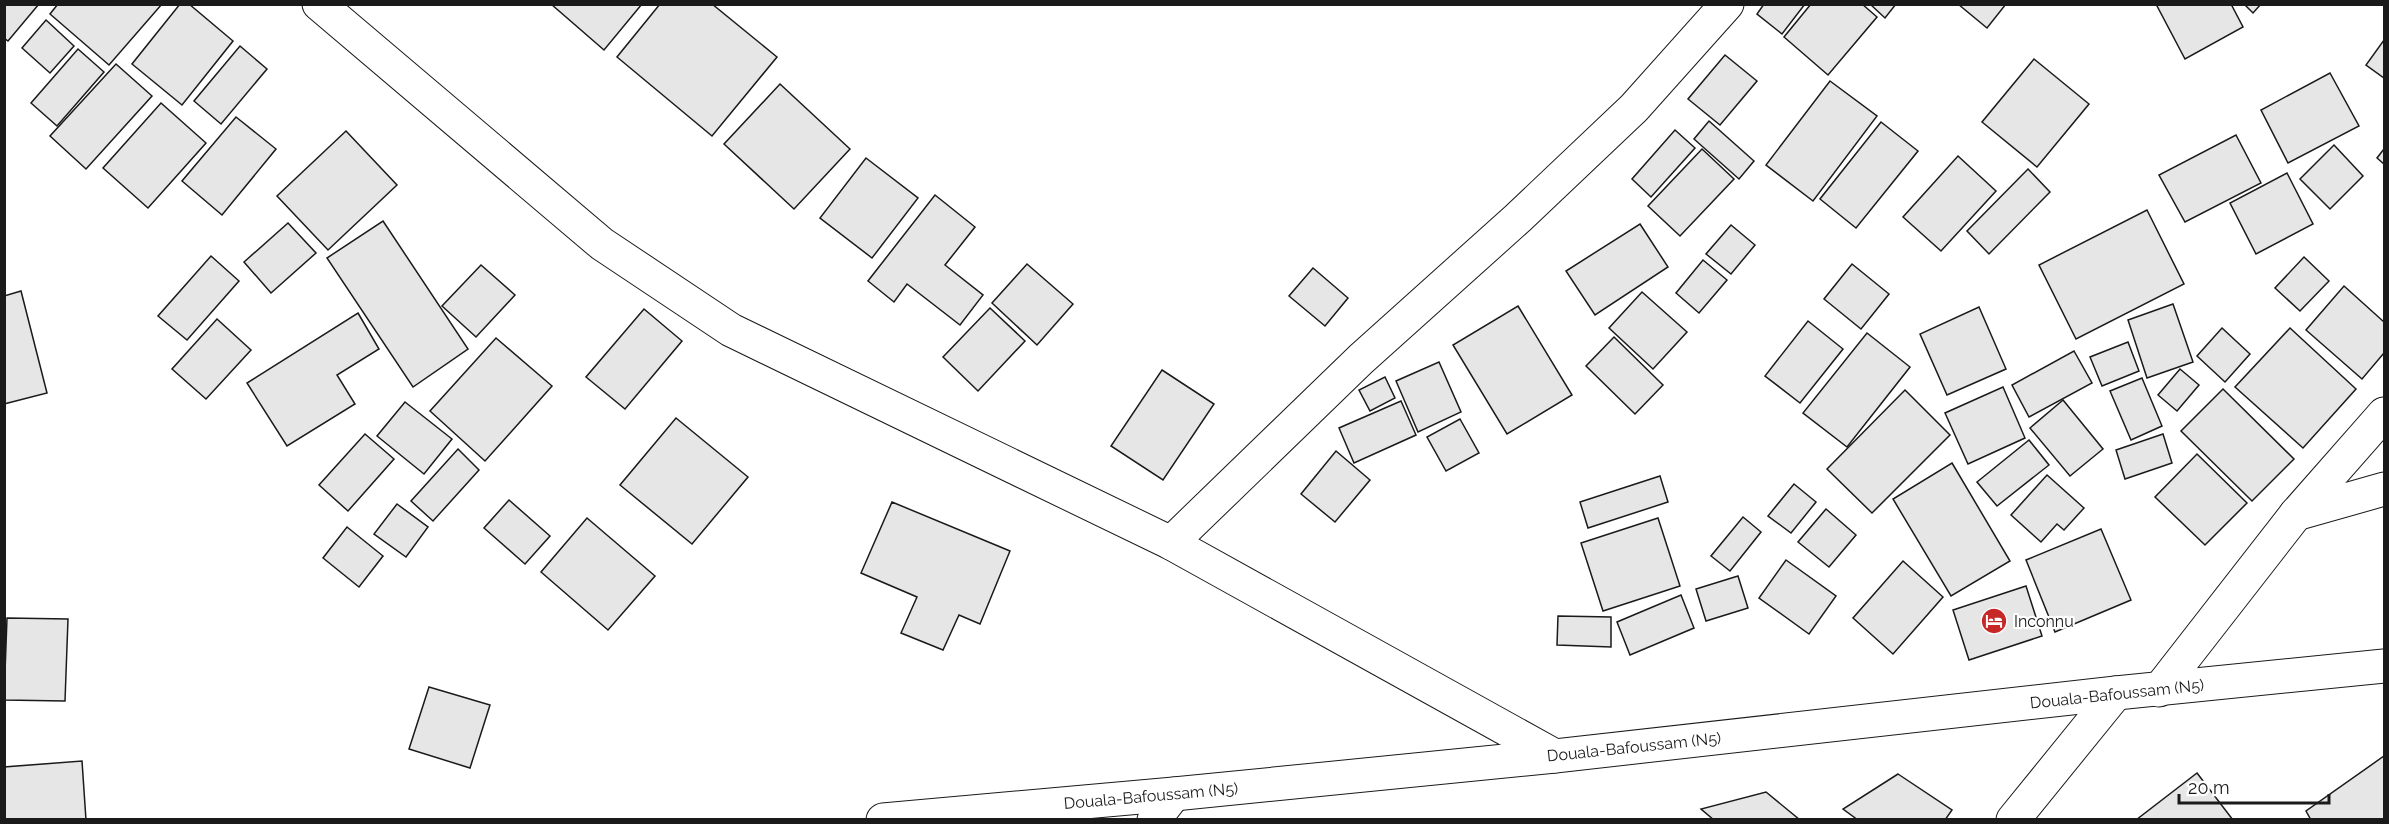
<svg xmlns="http://www.w3.org/2000/svg" width="2389" height="824" viewBox="0 0 2389 824" font-family="Raleway,sans-serif">
<style>
.building{fill:#e6e6e6;stroke:#1a1a1a;stroke-width:1.5}
.lines{fill:none;stroke-linecap:round;stroke-linejoin:round}
.minor-casing{stroke:#1a1a1a;stroke-width:35}
.tertiary-casing{stroke:#1a1a1a;stroke-width:35}
.trunk-casing{stroke:#1a1a1a;stroke-width:35}
.minor{stroke:#fff;stroke-width:33}
.tertiary{stroke:#fff;stroke-width:33}
.trunk{stroke:#fff;stroke-width:33}
.labels{text-anchor:middle;dominant-baseline:central;stroke-width:4.5;stroke-linejoin:round;paint-order:stroke}
.poi-label{font-size:16px;fill:#1a1a1a;stroke:#fff;text-anchor:start}
.street-label{font-size:16px;fill:#1a1a1a;stroke:#fff}
</style>
<rect width="100%" height="100%" fill="#fff"/>
<g class="building">
<polygon points="4,4 39,4 8,41 4,38"/>
<polygon points="58,4 162,4 109,65 50,14"/>
<polygon points="180,4 189,4 233,41 182,105 132,64"/>
<polygon points="551,4 642,4 604,50"/>
<polygon points="660,4 712,4 777,57 712,136 617,57"/>
<polygon points="1764,4 1805,4 1782,34 1757,14"/>
<polygon points="1811,4 1862,4 1877,17 1828,75 1784,37"/>
<polygon points="1870,4 1896,4 1885,18"/>
<polygon points="1958,4 2006,4 1987,28"/>
<polygon points="2156,4 2231,4 2243,27 2185,59"/>
<polygon points="2244,4 2261,4 2253,13"/>
<polygon points="46,20 74,46 50,73 22,48"/>
<polygon points="2384,40 2384,78 2366,65"/>
<polygon points="240,46 267,69 221,124 194,101"/>
<polygon points="78,49 104,72 57,126 31,103"/>
<polygon points="1725,55 1757,81 1720,125 1688,99"/>
<polygon points="2034,59 2089,104 2037,167 1982,122"/>
<polygon points="116,64 152,96 86,169 50,136"/>
<polygon points="2330,73 2359,126 2288,163 2261,110"/>
<polygon points="1830,81 1877,116 1813,201 1766,165"/>
<polygon points="780,84 850,149 794,209 724,144"/>
<polygon points="161,103 206,143 148,208 103,168"/>
<polygon points="236,117 276,149 222,215 182,181"/>
<polygon points="1709,121 1754,161 1739,179 1694,139"/>
<polygon points="1881,122 1918,151 1856,228 1820,199"/>
<polygon points="1675,130 1695,148 1651,197 1632,179"/>
<polygon points="346,131 397,185 328,250 277,196"/>
<polygon points="2236,135 2261,183 2185,222 2159,175"/>
<polygon points="2334,145 2363,176 2330,209 2300,179"/>
<polygon points="1702,149 1734,179 1680,236 1648,206"/>
<polygon points="2384,149 2384,164 2377,158"/>
<polygon points="1958,156 1996,191 1941,251 1903,217"/>
<polygon points="866,158 918,198 872,258 820,218"/>
<polygon points="2028,169 2050,192 1989,254 1967,231"/>
<polygon points="2287,173 2313,224 2256,254 2230,203"/>
<polygon points="935,195 975,227 945,265 983,295 960,325 907,284 894,302 868,281"/>
<polygon points="2147,210 2184,284 2076,339 2039,265"/>
<polygon points="383,221 468,349 413,387 327,258"/>
<polygon points="288,223 316,253 271,293 244,262"/>
<polygon points="1640,224 1668,267 1595,315 1566,271"/>
<polygon points="1731,225 1755,245 1731,274 1706,254"/>
<polygon points="211,256 239,281 187,340 158,316"/>
<polygon points="2304,257 2329,281 2300,311 2275,288"/>
<polygon points="1703,260 1727,280 1699,313 1676,293"/>
<polygon points="1027,264 1073,304 1037,345 992,303"/>
<polygon points="1852,264 1889,294 1861,329 1824,299"/>
<polygon points="481,265 515,295 476,337 442,306"/>
<polygon points="1313,268 1348,298 1325,326 1289,296"/>
<polygon points="2344,286 2384,322 2384,353 2362,379 2306,330"/>
<polygon points="21,291 47,393 4,404 4,296"/>
<polygon points="1642,292 1687,332 1653,369 1609,328"/>
<polygon points="2173,304 2193,362 2147,378 2128,320"/>
<polygon points="1518,306 1572,395 1507,434 1453,345"/>
<polygon points="1979,307 2006,369 1947,395 1920,334"/>
<polygon points="990,308 1025,341 978,391 943,357"/>
<polygon points="644,309 682,341 625,409 586,377"/>
<polygon points="358,313 379,349 337,375 355,404 287,446 247,383"/>
<polygon points="217,319 251,350 206,399 172,369"/>
<polygon points="1808,321 1843,349 1800,403 1765,376"/>
<polygon points="2222,328 2250,354 2225,382 2197,356"/>
<polygon points="2290,328 2356,389 2303,448 2235,387"/>
<polygon points="1867,333 1910,367 1847,447 1803,413"/>
<polygon points="1614,337 1663,385 1635,414 1586,366"/>
<polygon points="496,338 552,386 485,461 430,411"/>
<polygon points="2128,342 2139,371 2102,386 2090,357"/>
<polygon points="2074,351 2092,383 2029,417 2012,385"/>
<polygon points="1439,362 1461,412 1418,432 1396,381"/>
<polygon points="2180,369 2199,385 2177,411 2158,395"/>
<polygon points="1162,370 1214,404 1163,480 1111,446"/>
<polygon points="1385,377 1395,398 1370,411 1359,390"/>
<polygon points="2142,378 2162,426 2131,440 2110,391"/>
<polygon points="2003,387 2025,438 1968,464 1945,413"/>
<polygon points="2223,389 2294,459 2252,501 2181,431"/>
<polygon points="1905,390 1950,435 1872,513 1827,469"/>
<polygon points="2063,400 2103,449 2070,476 2030,428"/>
<polygon points="1401,401 1416,435 1354,463 1339,428"/>
<polygon points="405,402 452,439 424,474 377,436"/>
<polygon points="676,418 748,477 692,544 620,485"/>
<polygon points="1460,419 1479,453 1446,471 1427,437"/>
<polygon points="365,434 394,459 348,511 319,485"/>
<polygon points="2163,434 2172,463 2125,479 2116,450"/>
<polygon points="2029,440 2049,465 1997,506 1977,482"/>
<polygon points="458,449 479,470 433,521 411,501"/>
<polygon points="1336,451 1370,480 1335,522 1301,494"/>
<polygon points="2197,454 2247,503 2205,545 2155,497"/>
<polygon points="1952,463 2010,561 1951,596 1893,499"/>
<polygon points="2047,475 2084,508 2064,530 2057,524 2041,542 2011,515"/>
<polygon points="1660,476 1668,502 1588,528 1580,502"/>
<polygon points="1794,484 1816,502 1791,533 1768,516"/>
<polygon points="509,500 550,536 525,564 484,528"/>
<polygon points="892,502 1010,551 980,624 959,615 943,650 901,633 917,597 861,573"/>
<polygon points="397,504 428,527 406,557 374,534"/>
<polygon points="1826,509 1856,535 1829,567 1798,542"/>
<polygon points="1743,517 1761,532 1730,571 1711,556"/>
<polygon points="587,518 655,576 608,630 541,572"/>
<polygon points="1658,518 1680,586 1603,611 1581,543"/>
<polygon points="347,527 383,556 359,587 323,558"/>
<polygon points="2101,529 2131,600 2055,632 2026,560"/>
<polygon points="1786,560 1836,596 1809,634 1759,598"/>
<polygon points="1903,561 1943,597 1893,654 1853,618"/>
<polygon points="1738,576 1748,608 1706,621 1696,589"/>
<polygon points="2026,586 2042,636 1969,660 1953,610"/>
<polygon points="1681,595 1694,628 1630,655 1617,622"/>
<polygon points="1558,616 1611,617 1611,647 1557,645"/>
<polygon points="7,618 68,619 65,701 4,700"/>
<polygon points="429,687 490,705 470,768 409,749"/>
<polygon points="2384,756 2384,820 2311,820 2306,811"/>
<polygon points="82,761 86,820 4,820 4,767"/>
<polygon points="2197,773 2233,820 2136,820"/>
<polygon points="1898,774 1952,810 1945,820 1858,820 1843,809"/>
<polygon points="1766,792 1800,820 1714,820 1701,809"/>
</g>
<g class="lines">
<g class="minor-casing">
<g id="minor">
<polyline points="2296,514 2384,489"/>
<polyline points="1171,543 1361,359 1518,218 1634,108 1727,4"/>
<polyline points="2159,690 2296,514 2384,414"/>
<polyline points="1154,820 1174,794"/>
<polyline points="2013,820 2116,693"/>
</g>
</g>
<g class="tertiary-casing">
<polyline id="tertiary" points="319,4 602,244 731,330 1171,543 1555,756"/>
</g>
<g class="trunk-casing">
<polyline id="trunk" points="883,820 1174,794 1555,756 2116,693 2384,666"/>
</g>
<use href="#minor" class="minor"/>
<use href="#tertiary" class="tertiary"/>
<use href="#trunk" class="trunk"/>
</g>
<defs>
<g id="hotel-disc" transform="scale(1.35)"><circle r="9.5" fill="#c62828" stroke="#fff"/><path d="M-6-4.5h1.5V1H6V5H4.5V3h-9V5H-6ZM-4 0a1.8 1.8 0 1 1 3.6 0ZM.5 0V-2.5h3Q6-2.5 6 0Z" fill="#fff"/></g>
</defs>
<g fill-rule="evenodd">
<use href="#hotel-disc" x="1994" y="621"/>
</g>
<g class="labels">
<g class="poi-label">
<text x="2014" y="621">Inconnu</text>
</g>
<g class="street-label">
<text transform="translate(2117 694) rotate(-6)">Douala-Bafoussam (N5)</text>
<text transform="translate(1634 747) rotate(-6)">Douala-Bafoussam (N5)</text>
<text transform="translate(1151 796) rotate(-5)">Douala-Bafoussam (N5)</text>
</g>
</g>
<rect width="2389" height="824" fill="none" stroke="#1a1a1a" stroke-width="12"/>
<path d="M2179 794v9h150v-9" fill="none" stroke="#1a1a1a" stroke-width="3"/>
<text x="2188" y="794" font-size="18" fill="#1a1a1a" stroke="#ffffff" stroke-width="4.5" paint-order="stroke">20 m</text>
</svg>
